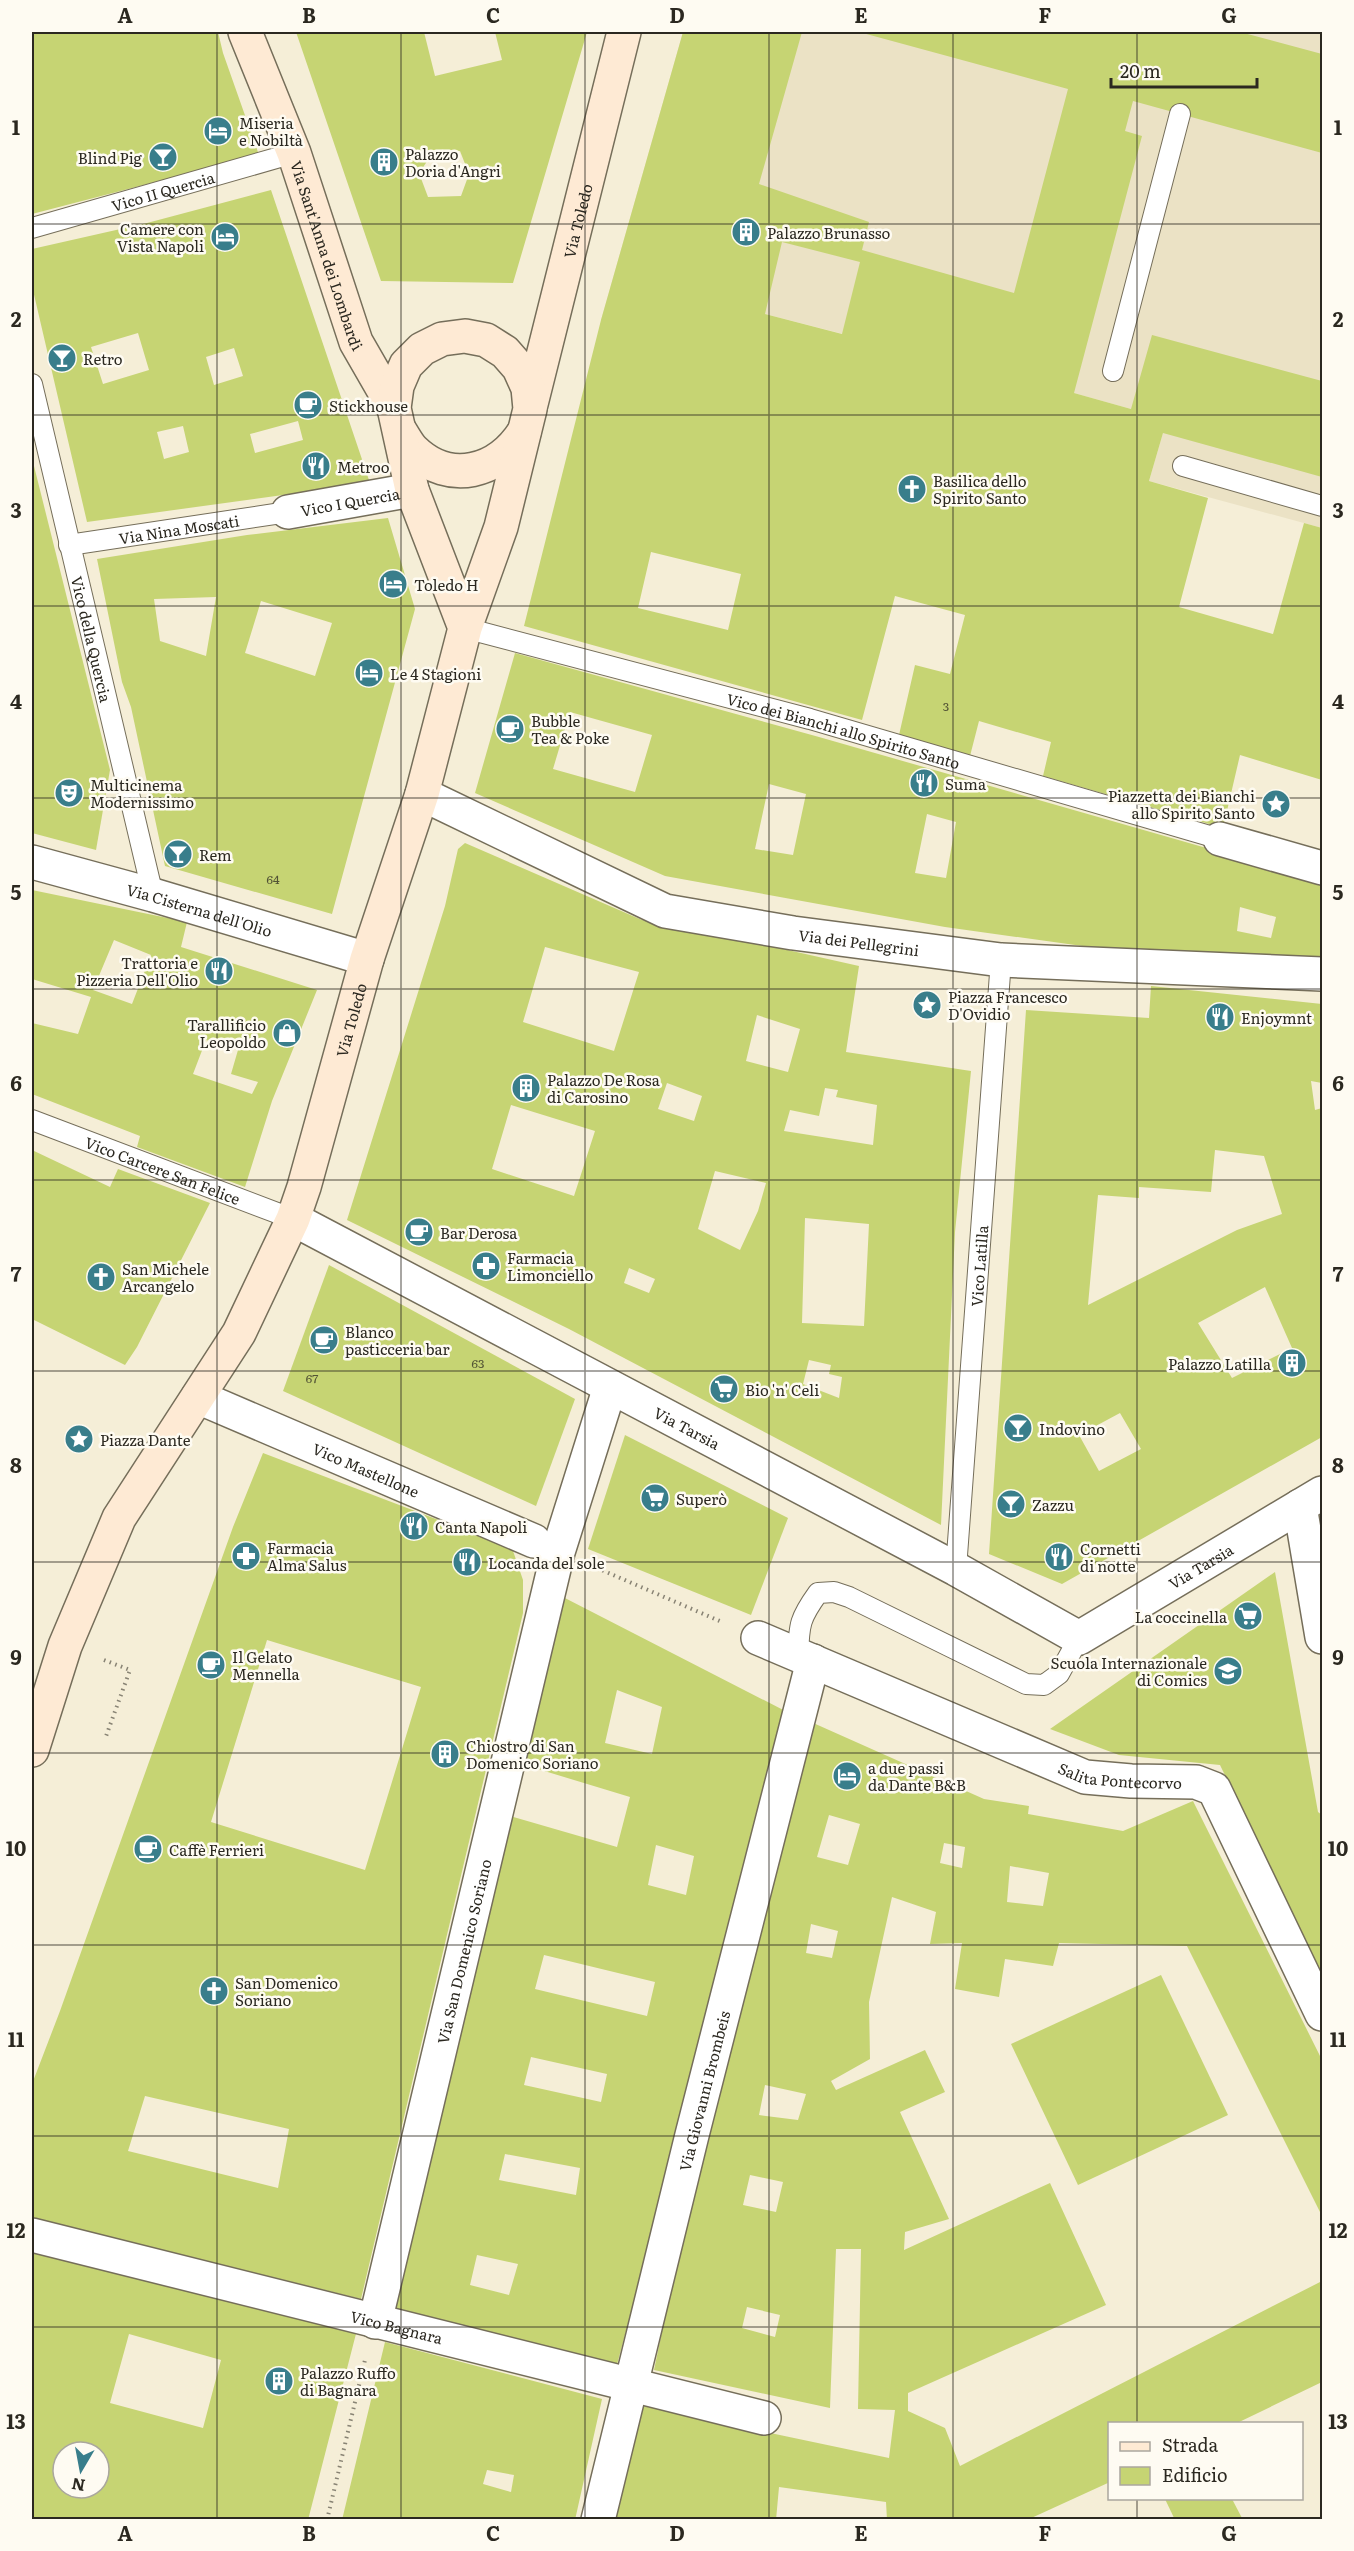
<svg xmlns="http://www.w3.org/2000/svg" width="1354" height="2551" viewBox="0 0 1354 2551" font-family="Literata,serif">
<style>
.built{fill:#ebe2c5}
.building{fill:#c6d473;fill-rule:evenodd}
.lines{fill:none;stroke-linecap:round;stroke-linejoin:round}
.lane-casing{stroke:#756e5a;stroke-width:22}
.street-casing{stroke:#756e5a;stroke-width:36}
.secondary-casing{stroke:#756e5a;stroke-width:36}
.path{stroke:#888374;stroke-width:4;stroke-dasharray:1.5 4.5;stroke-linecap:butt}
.lane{stroke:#fff;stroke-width:20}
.street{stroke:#fff;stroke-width:33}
.secondary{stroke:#feead4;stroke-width:33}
.grid{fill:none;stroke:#2b2820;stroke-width:1.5;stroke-opacity:0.55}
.labels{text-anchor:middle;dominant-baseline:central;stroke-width:5;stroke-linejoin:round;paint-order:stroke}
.number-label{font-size:12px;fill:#525335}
.poi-label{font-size:15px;fill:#2b2820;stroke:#fefbf2;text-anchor:start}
.street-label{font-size:15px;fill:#2b2820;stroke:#fefbf2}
.neatline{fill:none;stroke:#2b2820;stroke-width:2}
.grid-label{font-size:20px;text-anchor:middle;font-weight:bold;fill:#2b2820}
</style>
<rect width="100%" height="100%" fill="#f5eed7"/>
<polygon class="built" points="683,32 1322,32 1322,528 1149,481 1163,433 1131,409 1074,393 765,314 601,320"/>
<g class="building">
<polygon points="32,32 218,32 223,53 259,155 32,214"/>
<path d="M296 32H424L435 76 502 60 495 32H587L513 283 381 281ZM435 150 460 151 469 174 461 196 428 197 419 173Z"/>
<path d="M683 32H802L759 184 869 222 862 250 1014 293 1068 89 859 32H1240L1322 54V153L1133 101 1125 131 1142 136 1074 393 1131 409 1152 335 1322 381V477L1163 433 1149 481 1208 498 1179 607 1273 634 1304 523 1322 528V780L1240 755 1223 828 1043 776 1051 742 979 721 970 756 899 735 915 665 950 674 965 615 895 596 862 720 524 626 601 320ZM782 242 860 262 842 334 765 314ZM651 552 741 574 728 630 638 608Z"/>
<path d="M271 190 370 483 87 522 32 286V249L147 223ZM138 333 149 370 103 384 91 347ZM234 348 243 376 214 385 206 357ZM298 421 303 440 255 453 250 434ZM183 426 189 452 164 459 157 432Z"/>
<polygon points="32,458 110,770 96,850 32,833"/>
<path d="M388 518 415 609 332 914 165 866 131 707 122 682 97 559 247 535ZM216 597 206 656 160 641 154 599ZM261 601 332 623 315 676 245 653Z"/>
<path d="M515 653 819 737 1322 881V965L1154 956 945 927 665 876 475 793ZM570 712 652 735 635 792 553 769ZM769 784 806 794 793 855 755 849ZM927 814 956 822 946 878 915 873ZM1240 907 1276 917 1271 938 1237 931Z"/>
<path d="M465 843 642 920 667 923 859 966 846 1052 971 1071 955 1232 941 1525 569 1329 347 1220 445 906 458 849ZM545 947 639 972 614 1051 523 1022ZM757 1015 800 1029 788 1072 746 1061ZM667 1083 702 1096 694 1121 658 1109ZM825 1088 838 1090 836 1097 877 1105 873 1145 784 1131 790 1110 819 1116ZM511 1105 595 1131 574 1196 492 1169ZM715 1171 766 1183 758 1211 740 1250 698 1229ZM805 1218 869 1224 864 1326 802 1323ZM629 1268 655 1279 649 1293 624 1283ZM809 1360 831 1365 829 1374 842 1377 839 1398 803 1384Z"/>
<path d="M32 890 187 922 181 947 317 990 272 1101 245 1187 137 1147 140 1136 32 1094V1023L78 1034 91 997 32 979ZM114 940 151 955 132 1004 93 990ZM206 1040 238 1050 231 1074 258 1082 252 1094 193 1074Z"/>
<path d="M1151 986 1322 1004V1083L1311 1081 1315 1110 1322 1108V1437L1062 1584 989 1554 1026 1010 1149 1018ZM1215 1150 1264 1156 1282 1214 1237 1230 1088 1305 1098 1195 1139 1198V1187L1211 1192ZM1265 1287 1292 1348 1232 1378 1198 1323ZM1120 1413 1141 1449 1099 1471 1079 1435Z"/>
<polygon points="32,1150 110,1187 118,1169 210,1203 137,1347 125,1365 32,1319"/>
<polygon points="329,1265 575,1399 536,1506 283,1391"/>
<polygon points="625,1435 788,1518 751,1615 588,1549"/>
<path d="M263 1453 512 1548 523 1580V1613L519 1630 361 2299 32 2218V2084L60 2011 233 1527ZM267 1640 421 1687 365 1870 211 1822ZM145 2096 289 2129 278 2188 128 2151Z"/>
<polygon points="1275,1572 1318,1812 1322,1815 1322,1974 1220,1765 1119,1755 1050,1729"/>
<path d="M561 1596 791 1714 615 2372 387 2316 463 2026 510 1816 617 1847 630 1797 518 1763ZM617 1690 662 1707 652 1754 605 1743ZM656 1845 694 1856 686 1895 648 1885ZM544 1955 655 1982 647 2016 535 1989ZM531 2057 607 2074 601 2102 524 2085ZM505 2154 580 2168 576 2195 499 2180ZM477 2255 518 2264 509 2295 470 2285Z"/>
<path d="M811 1722 984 1799 1029 1806 1028 1814 1123 1831 1193 1801 1322 2060V2216L1187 1946 1059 1943 1053 1966 1005 1959 999 1997 955 1989 962 1943 930 1944 936 1912 892 1897 869 2002 870 2059 831 2081 836 2090 925 2050 945 2092 900 2112 949 2219 905 2232 904 2250 1050 2183 1106 2305 908 2393V2411L945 2428 960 2466 1322 2281V2382L1235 2424H1110V2482L1027 2520H887L886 2502 779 2487 776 2520H612L643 2406 889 2458 895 2410 858 2409 861 2249H836L830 2408 654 2370 682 2235ZM829 1815 860 1824 848 1865 817 1857ZM944 1843 965 1847 962 1868 940 1863ZM1010 1866 1049 1873 1043 1906 1007 1902ZM811 1924 838 1931 832 1958 806 1953ZM765 2085 806 2094 798 2120 759 2115ZM750 2175 783 2182 776 2212 743 2205ZM747 2307 780 2315 775 2337 742 2328Z"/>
<polygon points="1161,1975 1228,2115 1078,2185 1011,2044"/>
<path d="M32 2246 358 2326 308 2520H32ZM129 2334 221 2360 203 2428 110 2403ZM63 2452H99V2488H63Z"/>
<path d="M385 2342 602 2399 575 2520H342ZM487 2470 514 2475 511 2492 483 2484Z"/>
<polygon points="1165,2499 1232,2499 1243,2520 1175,2520"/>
</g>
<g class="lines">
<g class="lane-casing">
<g id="lane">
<path id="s1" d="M32 228 294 153"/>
<polyline points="1113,371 1180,114"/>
<path id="s2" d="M32 384 153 895"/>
<polyline points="1183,466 1322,506"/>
<path id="s3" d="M69 545 288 512"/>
<path id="s4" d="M465 628 810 719 1220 839"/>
<path id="s5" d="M32 1120 293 1219"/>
<path id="s6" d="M956 1569 1001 960"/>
<path d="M798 1655C799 1624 800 1618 818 1593L834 1592 849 1597 1026 1684 1044 1685 1059 1674 1079 1638"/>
</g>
</g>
<g class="street-casing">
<g id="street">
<path id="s7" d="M288 512 412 490"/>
<path id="s8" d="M422 794 665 911 793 933 1001 960 1322 974"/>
<polyline points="1220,839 1322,868"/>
<path id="s9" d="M32 862 153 895 367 959"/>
<path id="s10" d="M293 1219 956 1569 1079 1638 1322 1493"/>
<path id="s11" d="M198 1397 534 1541"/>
<polyline points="1300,1506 1322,1637"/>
<path id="s12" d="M758 1638 1085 1777 1131 1781 1196 1782 1214 1789 1322 2014"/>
<path id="s13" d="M32 2235 764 2418"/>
<path id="s14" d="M375 2322 558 1552 610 1387"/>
<path id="s15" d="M598 2520 692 2135 813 1661"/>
</g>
</g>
<g class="secondary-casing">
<g id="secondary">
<path id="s16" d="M245 32 294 153 356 342 394 408"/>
<path id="s17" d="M531 404 624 32"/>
<path d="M400 431C404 437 408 445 413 450 450 486 498 472 524 432"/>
<path id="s18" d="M32 1750 65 1646 119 1518 239 1333 293 1219 304 1187 367 959 422 794 465 628 501 527 530 409 528 388 519 368 505 352 486 340 465 336 442 339 422 349 406 365 397 386 394 408 412 490 465 628"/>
</g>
</g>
<g class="path">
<polyline points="597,1568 722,1622"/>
<polyline points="104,1660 130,1670 105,1739"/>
<polyline points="327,2520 365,2360"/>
</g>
<use href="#lane" class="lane"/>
<use href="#street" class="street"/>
<use href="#secondary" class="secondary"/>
</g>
<path class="grid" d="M217 32V2520M401 32V2520M585 32V2520M769 32V2520M953 32V2520M1137 32V2424M32 224H1322M32 415H1322M32 606H1322M32 798H1322M32 989H1322M32 1180H1322M32 1371H1322M32 1562H1322M32 1753H1322M32 1945H1322M32 2136H1322M32 2327H1322M1137 2498V2520"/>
<defs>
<g id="hotel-disc" transform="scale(1.5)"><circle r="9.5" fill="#397e8b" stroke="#fefbf2"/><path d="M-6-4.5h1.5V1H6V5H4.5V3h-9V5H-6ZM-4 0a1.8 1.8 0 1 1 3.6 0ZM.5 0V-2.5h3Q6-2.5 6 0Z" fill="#fff"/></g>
<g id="bar-disc" transform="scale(1.5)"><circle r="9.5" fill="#397e8b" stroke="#fefbf2"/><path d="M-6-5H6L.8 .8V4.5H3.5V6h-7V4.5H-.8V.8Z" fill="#fff"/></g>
<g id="building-disc" transform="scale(1.5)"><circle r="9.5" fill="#397e8b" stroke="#fefbf2"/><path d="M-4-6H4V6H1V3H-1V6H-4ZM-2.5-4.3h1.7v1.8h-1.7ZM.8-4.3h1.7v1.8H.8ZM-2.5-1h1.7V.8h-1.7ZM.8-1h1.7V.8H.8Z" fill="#fff"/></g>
<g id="cafe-disc" transform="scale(1.5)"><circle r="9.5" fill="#397e8b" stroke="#fefbf2"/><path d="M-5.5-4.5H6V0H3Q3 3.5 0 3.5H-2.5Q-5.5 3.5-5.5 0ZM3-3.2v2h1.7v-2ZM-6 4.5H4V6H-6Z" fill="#fff"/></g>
<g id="restaurant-disc" transform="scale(1.5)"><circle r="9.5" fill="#397e8b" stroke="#fefbf2"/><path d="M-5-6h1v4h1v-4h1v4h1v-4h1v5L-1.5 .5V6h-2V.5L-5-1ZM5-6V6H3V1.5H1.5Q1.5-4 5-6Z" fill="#fff"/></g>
<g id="church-disc" transform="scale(1.5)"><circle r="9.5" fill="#397e8b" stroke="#fefbf2"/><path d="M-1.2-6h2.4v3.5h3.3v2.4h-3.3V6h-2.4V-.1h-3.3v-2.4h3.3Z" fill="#fff"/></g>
<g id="theatre-disc" transform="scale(1.5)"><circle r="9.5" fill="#397e8b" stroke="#fefbf2"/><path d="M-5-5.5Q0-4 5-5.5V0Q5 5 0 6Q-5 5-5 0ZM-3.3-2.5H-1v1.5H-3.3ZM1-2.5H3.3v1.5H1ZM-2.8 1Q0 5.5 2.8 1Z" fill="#fff"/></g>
<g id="sight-disc" transform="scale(1.5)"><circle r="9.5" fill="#397e8b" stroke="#fefbf2"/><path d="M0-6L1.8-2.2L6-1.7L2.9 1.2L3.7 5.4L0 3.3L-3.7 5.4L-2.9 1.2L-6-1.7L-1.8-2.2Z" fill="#fff"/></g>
<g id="shop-disc" transform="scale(1.5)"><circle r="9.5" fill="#397e8b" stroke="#fefbf2"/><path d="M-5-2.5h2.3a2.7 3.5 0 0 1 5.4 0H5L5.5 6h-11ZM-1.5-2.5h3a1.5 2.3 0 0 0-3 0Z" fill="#fff"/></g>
<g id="pharmacy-disc" transform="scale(1.5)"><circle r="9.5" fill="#397e8b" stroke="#fefbf2"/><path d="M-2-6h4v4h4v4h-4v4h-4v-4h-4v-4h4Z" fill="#fff"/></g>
<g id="supermarket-disc" transform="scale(1.5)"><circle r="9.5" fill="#397e8b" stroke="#fefbf2"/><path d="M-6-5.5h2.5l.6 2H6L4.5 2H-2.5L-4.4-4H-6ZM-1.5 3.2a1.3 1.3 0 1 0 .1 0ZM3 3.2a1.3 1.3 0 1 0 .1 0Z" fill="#fff"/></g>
<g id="school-disc" transform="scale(1.5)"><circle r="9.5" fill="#397e8b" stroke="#fefbf2"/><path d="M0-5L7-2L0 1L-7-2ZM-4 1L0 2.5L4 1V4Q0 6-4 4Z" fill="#fff"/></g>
</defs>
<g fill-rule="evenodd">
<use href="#hotel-disc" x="218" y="131"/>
<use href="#bar-disc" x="163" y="157"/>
<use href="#building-disc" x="384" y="162"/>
<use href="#building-disc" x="746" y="232"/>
<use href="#hotel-disc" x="225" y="237"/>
<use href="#bar-disc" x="62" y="358"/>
<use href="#cafe-disc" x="308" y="405"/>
<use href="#restaurant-disc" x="316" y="466"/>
<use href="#church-disc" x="912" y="489"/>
<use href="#hotel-disc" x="393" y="584"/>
<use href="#hotel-disc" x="369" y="673"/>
<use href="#cafe-disc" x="510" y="729"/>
<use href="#restaurant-disc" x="924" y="783"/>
<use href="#theatre-disc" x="69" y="793"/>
<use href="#sight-disc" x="1276" y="804"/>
<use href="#bar-disc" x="178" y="854"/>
<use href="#restaurant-disc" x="219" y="971"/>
<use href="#sight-disc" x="927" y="1005"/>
<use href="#restaurant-disc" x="1220" y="1017"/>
<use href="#shop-disc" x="287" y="1033"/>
<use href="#building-disc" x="526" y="1088"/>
<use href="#cafe-disc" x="419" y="1232"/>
<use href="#pharmacy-disc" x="486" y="1266"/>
<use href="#church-disc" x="101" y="1277"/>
<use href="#cafe-disc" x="324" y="1340"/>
<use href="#building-disc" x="1292" y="1363"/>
<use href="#supermarket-disc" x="724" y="1389"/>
<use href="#bar-disc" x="1018" y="1428"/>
<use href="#sight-disc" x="79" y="1439"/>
<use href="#supermarket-disc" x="655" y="1498"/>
<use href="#bar-disc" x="1011" y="1504"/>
<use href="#restaurant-disc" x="414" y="1526"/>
<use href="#pharmacy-disc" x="246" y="1556"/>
<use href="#restaurant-disc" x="1059" y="1557"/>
<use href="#restaurant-disc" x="467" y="1562"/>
<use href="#supermarket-disc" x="1248" y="1616"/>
<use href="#cafe-disc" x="211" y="1665"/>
<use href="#school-disc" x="1228" y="1671"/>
<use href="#building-disc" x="445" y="1754"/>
<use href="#hotel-disc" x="847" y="1776"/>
<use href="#cafe-disc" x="148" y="1849"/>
<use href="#church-disc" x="214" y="1991"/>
<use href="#building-disc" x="279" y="2381"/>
</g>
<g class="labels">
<g class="number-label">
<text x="946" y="706">3</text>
<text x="273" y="879">64</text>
<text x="478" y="1363">63</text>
<text x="312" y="1378">67</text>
</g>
<g class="poi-label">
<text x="239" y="122">Miseria<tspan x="239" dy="17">e Nobiltà</tspan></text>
<text x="405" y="153">Palazzo<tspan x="405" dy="17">Doria d'Angri</tspan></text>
<text x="142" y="157" text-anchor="end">Blind Pig</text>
<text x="204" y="228" text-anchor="end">Camere con<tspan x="204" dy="17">Vista Napoli</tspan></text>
<text x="767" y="232">Palazzo Brunasso</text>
<text x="83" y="358">Retro</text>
<text x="329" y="405">Stickhouse</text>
<text x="337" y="466">Metroo</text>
<text x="933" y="480">Basilica dello<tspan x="933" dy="17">Spirito Santo</tspan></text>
<text x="414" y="584">Toledo H</text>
<text x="390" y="673">Le 4 Stagioni</text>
<text x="531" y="720">Bubble<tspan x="531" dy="17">Tea &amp; Poke</tspan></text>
<text x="945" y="783">Suma</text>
<text x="90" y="784">Multicinema<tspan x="90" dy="17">Modernissimo</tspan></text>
<text x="1255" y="795" text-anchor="end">Piazzetta dei Bianchi<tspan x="1255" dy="17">allo Spirito Santo</tspan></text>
<text x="199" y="854">Rem</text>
<text x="198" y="962" text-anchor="end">Trattoria e<tspan x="198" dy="17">Pizzeria Dell'Olio</tspan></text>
<text x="948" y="996">Piazza Francesco<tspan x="948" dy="17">D'Ovidio</tspan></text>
<text x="1241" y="1017">Enjoymnt</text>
<text x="266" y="1024" text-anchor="end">Tarallificio<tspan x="266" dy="17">Leopoldo</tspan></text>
<text x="547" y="1079">Palazzo De Rosa<tspan x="547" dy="17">di Carosino</tspan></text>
<text x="440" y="1232">Bar Derosa</text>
<text x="507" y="1257">Farmacia<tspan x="507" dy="17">Limonciello</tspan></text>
<text x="122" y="1268">San Michele<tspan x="122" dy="17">Arcangelo</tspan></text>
<text x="345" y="1331">Blanco<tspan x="345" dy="17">pasticceria bar</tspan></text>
<text x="1271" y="1363" text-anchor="end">Palazzo Latilla</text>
<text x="745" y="1389">Bio 'n' Celi</text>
<text x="1039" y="1428">Indovino</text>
<text x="100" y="1439">Piazza Dante</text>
<text x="676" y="1498">Superò</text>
<text x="1032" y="1504">Zazzu</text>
<text x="435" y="1526">Canta Napoli</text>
<text x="267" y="1547">Farmacia<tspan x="267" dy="17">Alma Salus</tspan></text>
<text x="1080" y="1548">Cornetti<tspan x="1080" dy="17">di notte</tspan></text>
<text x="488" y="1562">Locanda del sole</text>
<text x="1227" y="1616" text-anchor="end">La coccinella</text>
<text x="232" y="1656">Il Gelato<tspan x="232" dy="17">Mennella</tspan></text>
<text x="1207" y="1662" text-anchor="end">Scuola Internazionale<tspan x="1207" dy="17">di Comics</tspan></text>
<text x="466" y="1745">Chiostro di San<tspan x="466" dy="17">Domenico Soriano</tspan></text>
<text x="868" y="1767">a due passi<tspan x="868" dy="17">da Dante B&amp;B</tspan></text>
<text x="169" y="1849">Caffè Ferrieri</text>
<text x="235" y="1982">San Domenico<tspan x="235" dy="17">Soriano</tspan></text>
<text x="300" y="2372">Palazzo Ruffo<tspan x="300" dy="17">di Bagnara</tspan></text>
</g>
<g class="street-label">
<text stroke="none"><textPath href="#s1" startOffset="136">Vico II Quercia</textPath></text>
<text stroke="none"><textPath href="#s17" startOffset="189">Via Toledo</textPath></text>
<text stroke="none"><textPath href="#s16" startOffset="238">Via Sant'Anna dei Lombardi</textPath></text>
<text stroke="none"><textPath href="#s7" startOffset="63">Vico I Quercia</textPath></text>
<text stroke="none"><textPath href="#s3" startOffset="111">Via Nina Moscati</textPath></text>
<text stroke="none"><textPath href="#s2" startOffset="262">Vico della Quercia</textPath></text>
<text stroke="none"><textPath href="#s4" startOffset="392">Vico dei Bianchi allo Spirito Santo</textPath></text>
<text stroke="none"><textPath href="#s9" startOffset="174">Via Cisterna dell'Olio</textPath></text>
<text stroke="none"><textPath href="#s8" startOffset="466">Via dei Pellegrini</textPath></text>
<text stroke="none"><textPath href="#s18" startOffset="802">Via Toledo</textPath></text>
<text stroke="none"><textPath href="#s5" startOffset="140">Vico Carcere San Felice</textPath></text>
<text stroke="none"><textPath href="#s6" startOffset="304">Vico Latilla</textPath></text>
<text stroke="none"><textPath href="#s10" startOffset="446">Via Tarsia</textPath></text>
<text stroke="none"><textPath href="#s11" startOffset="183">Vico Mastellone</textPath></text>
<text stroke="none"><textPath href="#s10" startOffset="1032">Via Tarsia</textPath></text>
<text stroke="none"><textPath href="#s12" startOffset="390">Salita Pontecorvo</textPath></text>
<text stroke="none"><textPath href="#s14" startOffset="381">Via San Domenico Soriano</textPath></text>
<text stroke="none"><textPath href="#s15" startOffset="442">Via Giovanni Brombeis</textPath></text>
<text stroke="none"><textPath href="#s13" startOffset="376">Vico Bagnara</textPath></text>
</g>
</g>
<rect width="1354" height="2551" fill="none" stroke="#fefbf2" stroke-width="66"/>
<rect x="1108" y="2422" width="195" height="78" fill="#fefbf2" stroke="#aaa79e" stroke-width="1.5"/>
<rect x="1120" y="2442" width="30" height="9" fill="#feead4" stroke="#aaa79e" stroke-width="1.5"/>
<text x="1162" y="2452" font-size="18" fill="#2b2820">Strada</text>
<rect x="1120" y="2467" width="30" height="18" fill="#c6d473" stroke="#aaa79e" stroke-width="1.5"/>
<text x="1162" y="2482" font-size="18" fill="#2b2820">Edificio</text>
<g transform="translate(81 2470) rotate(190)"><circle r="28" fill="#fefbf2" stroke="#aaa79e" stroke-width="1.5"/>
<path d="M0-4.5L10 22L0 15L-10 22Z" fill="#397e8b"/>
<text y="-9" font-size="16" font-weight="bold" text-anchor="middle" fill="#2b2820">N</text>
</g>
<path d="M1111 78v9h146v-9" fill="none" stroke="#2b2820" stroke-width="3"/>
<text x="1120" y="78" font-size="18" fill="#2b2820" stroke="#fefbf2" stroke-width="4.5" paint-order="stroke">20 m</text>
<rect x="33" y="33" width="1288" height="2485" class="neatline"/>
<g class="grid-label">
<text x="125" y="23">A</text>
<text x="309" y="23">B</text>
<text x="493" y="23">C</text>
<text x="677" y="23">D</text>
<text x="861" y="23">E</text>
<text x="1045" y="23">F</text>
<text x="1229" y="23">G</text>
<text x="16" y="135">1</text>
<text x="1338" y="135">1</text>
<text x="16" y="327">2</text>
<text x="1338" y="327">2</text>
<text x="16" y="518">3</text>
<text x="1338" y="518">3</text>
<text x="16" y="709">4</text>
<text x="1338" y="709">4</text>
<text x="16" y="900">5</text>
<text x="1338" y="900">5</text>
<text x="16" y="1091">6</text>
<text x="1338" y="1091">6</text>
<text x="16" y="1282">7</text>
<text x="1338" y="1282">7</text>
<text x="16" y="1473">8</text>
<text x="1338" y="1473">8</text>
<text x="16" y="1665">9</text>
<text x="1338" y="1665">9</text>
<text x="16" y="1856">10</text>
<text x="1338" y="1856">10</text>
<text x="16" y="2047">11</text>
<text x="1338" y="2047">11</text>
<text x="16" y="2238">12</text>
<text x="1338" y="2238">12</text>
<text x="16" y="2429">13</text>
<text x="1338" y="2429">13</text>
<text x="125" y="2541">A</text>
<text x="309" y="2541">B</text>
<text x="493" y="2541">C</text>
<text x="677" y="2541">D</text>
<text x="861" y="2541">E</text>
<text x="1045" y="2541">F</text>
<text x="1229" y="2541">G</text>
</g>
</svg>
